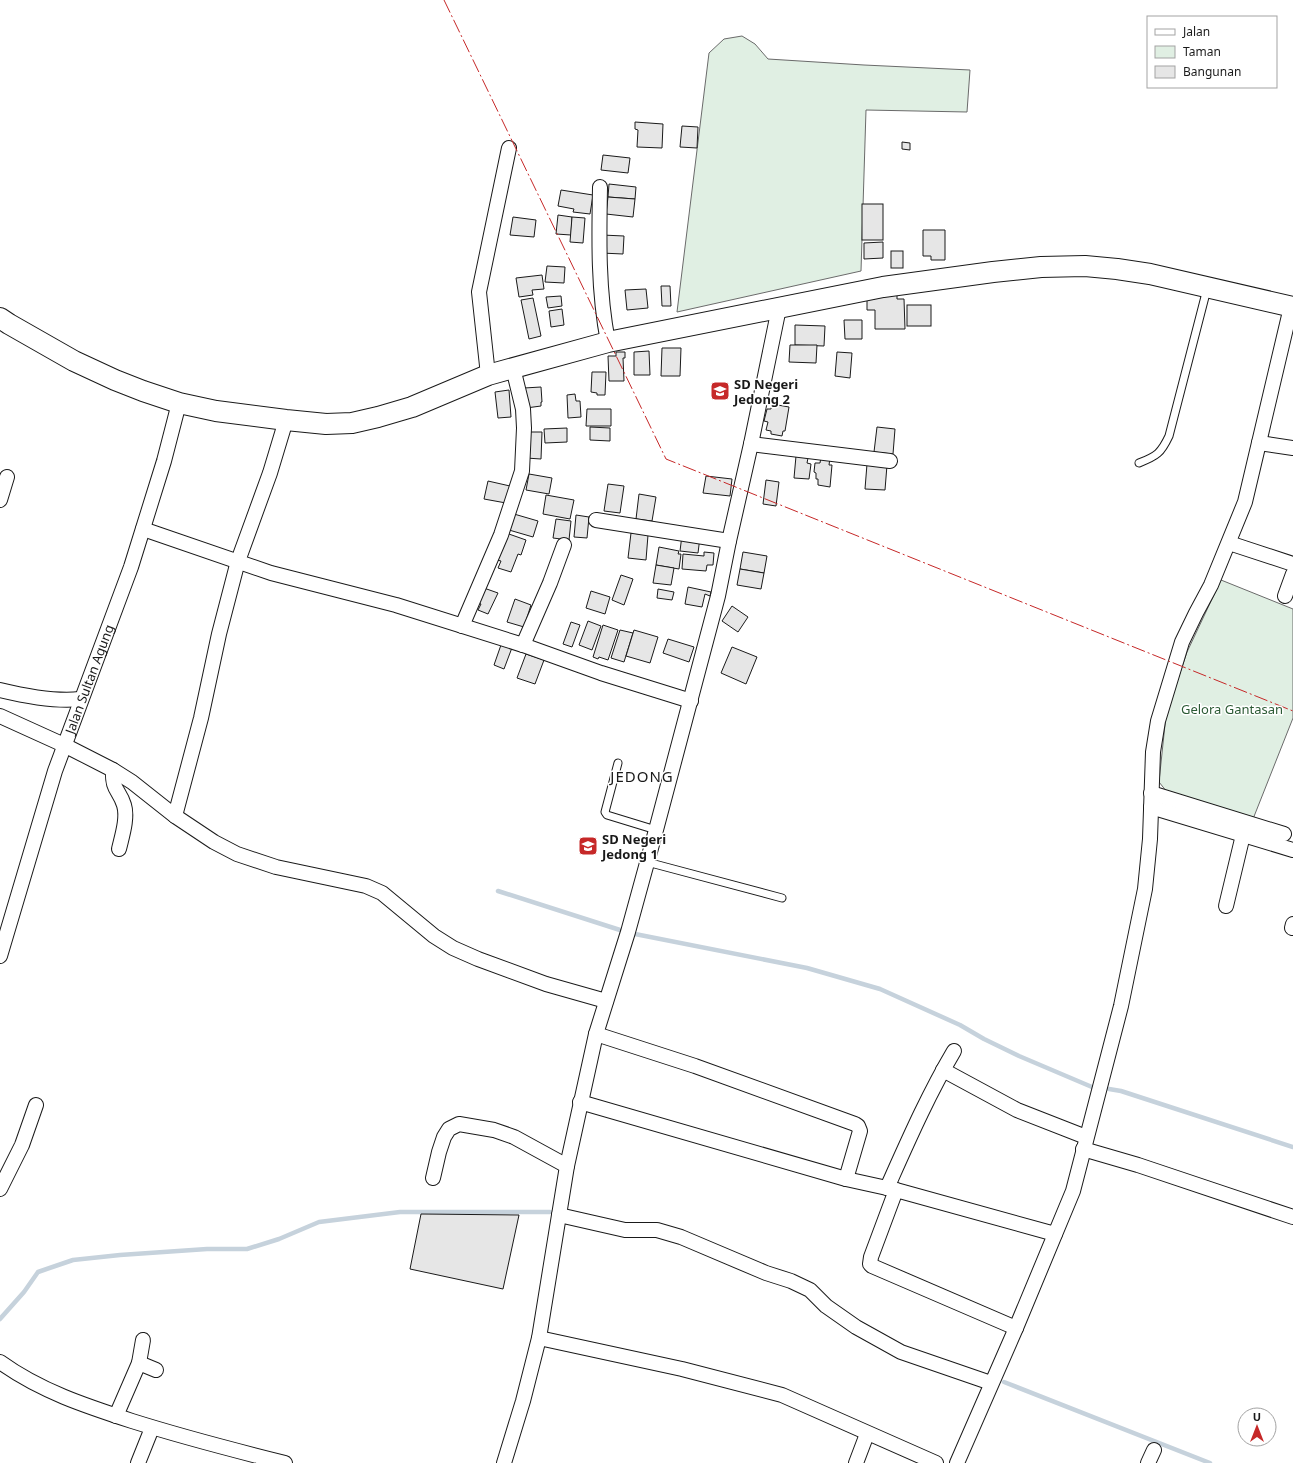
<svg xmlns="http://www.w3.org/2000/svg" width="1293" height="1463" viewBox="0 0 1293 1463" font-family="'Noto Sans',sans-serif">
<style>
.green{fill:#e0efe3;stroke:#6a6a6a}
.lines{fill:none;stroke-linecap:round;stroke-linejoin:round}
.stream{stroke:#c6d2dc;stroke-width:4.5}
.building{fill:#e6e6e6;stroke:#1a1a1a}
.lane-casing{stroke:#1a1a1a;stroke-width:9}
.street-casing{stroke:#1a1a1a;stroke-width:16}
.secondary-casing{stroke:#1a1a1a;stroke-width:22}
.lane{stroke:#fff;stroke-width:7}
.street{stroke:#fff;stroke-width:14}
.secondary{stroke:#fff;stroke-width:20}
.power{stroke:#c62828;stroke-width:1;stroke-dasharray:14 3 2 3;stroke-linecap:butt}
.labels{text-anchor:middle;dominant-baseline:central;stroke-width:3;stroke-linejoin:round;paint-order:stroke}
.poi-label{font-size:13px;font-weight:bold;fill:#1a1a1a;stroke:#fff;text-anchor:start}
.street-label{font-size:13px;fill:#1a1a1a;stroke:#fff}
.park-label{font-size:13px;fill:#2b5a34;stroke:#fff}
.quarter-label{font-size:15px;letter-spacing:1px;fill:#1a1a1a;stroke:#fff}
</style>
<rect width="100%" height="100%" fill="#fff"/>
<g class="green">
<polygon points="742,36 755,44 768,59 864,65 970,70 967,112 866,110 861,271 677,312 709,53 724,39"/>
<polygon points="1221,580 1293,609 1293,718 1253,819 1167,792 1159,782 1166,715 1187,652"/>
</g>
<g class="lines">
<g class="stream">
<polyline points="498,891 620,930"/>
<polyline points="635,934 807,968 880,989 960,1025 984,1039 1019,1056 1092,1087"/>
<polyline points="1109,1089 1121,1091 1293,1147"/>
<polyline points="0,1319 24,1292 38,1272 73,1260 120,1255 207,1249 247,1249 279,1239 319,1222 400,1212 550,1212"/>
<polyline points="1004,1382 1210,1463"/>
</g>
</g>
<g class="building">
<polygon points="635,122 663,124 662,148 637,147 638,130 635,129"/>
<polygon points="682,126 698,127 697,148 680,147"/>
<polygon points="902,142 910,143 910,150 902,149"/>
<polygon points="603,155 630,158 628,173 601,170"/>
<polygon points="609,184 636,187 635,199 608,197"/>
<polygon points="561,190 593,195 590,214 573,212 574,209 558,206"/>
<polygon points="608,197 635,199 633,217 606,214"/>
<rect x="862" y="204" width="21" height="36"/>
<polygon points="558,215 572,217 571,235 556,234"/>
<polygon points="513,217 536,220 534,237 510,235"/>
<polygon points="572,217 585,218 583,243 570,242"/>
<polygon points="923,230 945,230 945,260 931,260 931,256 923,256"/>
<polygon points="602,235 624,236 623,254 601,253"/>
<polygon points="883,242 883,258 864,259 864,243"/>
<rect x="891" y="251" width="12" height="17"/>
<polygon points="547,266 565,267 564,283 545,282"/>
<polygon points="542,275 544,289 532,290 533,295 519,297 516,278"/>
<polygon points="661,286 670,286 671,306 662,306"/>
<polygon points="646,289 648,308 627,310 625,290"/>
<polygon points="875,294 897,294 897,299 904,299 905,329 875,329 875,310 867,310 867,299 875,299"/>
<polygon points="561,296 562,306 548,308 546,297"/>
<polygon points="533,298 541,336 529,339 521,300"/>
<rect x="907" y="305" width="24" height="21"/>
<polygon points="562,309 564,325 551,327 549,311"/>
<polygon points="844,320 862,320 862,339 845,339"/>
<polygon points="795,325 825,326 824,346 795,345"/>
<polygon points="790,345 817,345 816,363 789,362"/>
<polygon points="662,348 681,348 680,376 661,376"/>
<polygon points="649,351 650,375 634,375 634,352"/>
<polygon points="616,352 625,352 625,358 623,358 624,381 609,381 608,356 616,356"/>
<polygon points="837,352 852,353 850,378 835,376"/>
<polygon points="592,372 606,372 605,395 597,395 597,393 591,392"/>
<polygon points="541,387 542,402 541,402 541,406 526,408 524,388"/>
<polygon points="509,390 511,417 498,418 495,392"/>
<polygon points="575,394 576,401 580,401 581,417 568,418 567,395"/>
<polygon points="772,404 789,407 785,431 783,431 782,436 771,434 771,431 766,430 768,422 764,421 767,409 771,409"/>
<polygon points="587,409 611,409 611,426 586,426"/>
<polygon points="590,427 610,428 610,441 590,440"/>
<polygon points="877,427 895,429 893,454 874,452"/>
<polygon points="567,428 567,442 545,443 544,429"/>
<polygon points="527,432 542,432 541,459 526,458"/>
<polygon points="796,456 808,458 807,463 811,464 809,479 794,478"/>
<polygon points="821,457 830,458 829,465 832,465 830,487 818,485 818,479 816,479 816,473 814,472 815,463 820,463"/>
<polygon points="867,464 887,465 885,490 865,489"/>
<polygon points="529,474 552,478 549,494 526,490"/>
<polygon points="706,476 732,479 730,496 703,493"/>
<polygon points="766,480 779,482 776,506 763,504"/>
<polygon points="488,481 510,486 506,503 484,499"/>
<polygon points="608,484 624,486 620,513 604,511"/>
<polygon points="639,494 656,497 652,521 636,519"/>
<polygon points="546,495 574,500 570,519 543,514"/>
<polygon points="514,514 538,521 533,537 509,530"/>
<polygon points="576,515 589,517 587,538 574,537"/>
<polygon points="556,519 571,521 569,540 553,538"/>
<polygon points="506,533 526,540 521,555 518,554 511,572 498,568 501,561 497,560"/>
<polygon points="631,533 648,535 646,560 628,558"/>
<polygon points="682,535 700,537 698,553 680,551"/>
<polygon points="659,547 679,551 678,554 681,554 679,569 656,565"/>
<polygon points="704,552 714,553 713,565 707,565 706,571 682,569 683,554 704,556"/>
<polygon points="743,552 767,556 764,573 740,569"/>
<polygon points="656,565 674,568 671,585 653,583"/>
<polygon points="740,569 764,573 761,589 737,585"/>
<polygon points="621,575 633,579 624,605 612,600"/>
<polygon points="481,587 498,593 488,614 478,610 481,604 475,601"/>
<polygon points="688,587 711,592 710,596 705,594 702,607 685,604"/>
<polygon points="658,589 674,592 672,600 657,598"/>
<polygon points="591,591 610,597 605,614 586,608"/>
<polygon points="515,599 531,605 524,627 507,622"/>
<polygon points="732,606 748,617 738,632 722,621"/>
<polygon points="588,621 601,626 592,650 579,645"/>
<polygon points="571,622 580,625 572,647 563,644"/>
<polygon points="603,625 618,630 608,660 599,657 598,659 593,657"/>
<polygon points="620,630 633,633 624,662 611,658"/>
<polygon points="634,630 658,637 650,663 626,656"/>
<polygon points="668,639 694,647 689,662 663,653"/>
<polygon points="502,642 513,645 504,669 494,665"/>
<polygon points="732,647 757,657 746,684 721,673"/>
<polygon points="526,654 544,660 535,684 517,678"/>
<polygon points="421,1214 519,1215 503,1289 410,1269"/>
</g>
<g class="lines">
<g class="lane-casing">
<g id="lane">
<path d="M1139 463C1157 456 1161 453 1169 436L1207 289"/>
<polyline points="618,763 605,812 607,815 656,830"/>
<polyline points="647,862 782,898"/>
</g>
</g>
<g class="street-casing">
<g id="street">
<path d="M600 187C599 239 598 291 608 342"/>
<polyline points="488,375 479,292 509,148"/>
<polyline points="1259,443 1293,448"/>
<polyline points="751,444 890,461"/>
<polyline points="0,500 7,477"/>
<polyline points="596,520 729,541"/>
<polyline points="143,529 271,573 396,605 523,645 601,673 691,701"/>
<polyline points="1229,543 1293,564"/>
<polyline points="1285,596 1293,574"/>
<polyline points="462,626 501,535 522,471 524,428 523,409 513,368"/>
<polyline points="523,645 550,583 564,545"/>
<path d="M0 690C25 696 55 702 80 699"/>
<polyline points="0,716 64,745 113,770 132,782 175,816 214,842 237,854 276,867 366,886 382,893 434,936 453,948 478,959 546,984 606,1001"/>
<path d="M113 770C112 791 119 789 124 805 128 818 122 836 119 849"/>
<polyline points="1151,793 1284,834"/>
<polyline points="1151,807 1293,850"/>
<polyline points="175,816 201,718 219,634 238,561 270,473 286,420"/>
<polyline points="1226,906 1243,835"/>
<polyline points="1292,928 1293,924"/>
<path id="s1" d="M0 956 55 771 131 567 164 461 179 403"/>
<polyline points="596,1034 695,1066 855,1124 858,1126 860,1131 846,1179"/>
<polyline points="943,1070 1017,1110 1086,1137"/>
<polyline points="580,1102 846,1179 896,1190 1055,1234"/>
<polyline points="1083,1149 1138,1165 1293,1217"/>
<polyline points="433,1178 439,1152 444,1137 449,1129 459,1124 494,1130 514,1137 567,1166"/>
<path d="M887 1188C908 1141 928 1095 954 1051"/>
<polyline points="0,1189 22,1145 36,1105"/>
<polyline points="896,1190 871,1257 870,1264 872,1266 1016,1328"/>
<polyline points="559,1215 625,1230 657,1230 681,1237 766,1273 791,1281 810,1290 826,1306 856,1327 901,1352 991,1383"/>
<polyline points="539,1338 682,1369 782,1395 936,1463"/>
<path d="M0 1362C40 1391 86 1406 132 1421 183 1437 233 1450 285 1463"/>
<polyline points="139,1363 143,1340"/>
<polyline points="116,1416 139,1363 156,1370"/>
<polyline points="138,1463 152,1428"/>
<polyline points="504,1463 523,1401 539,1338 567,1166 596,1034 628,932 656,830 718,596 729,541 751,444 779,308"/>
<polyline points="856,1463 867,1434"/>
<polyline points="957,1463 1016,1328 1073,1191 1121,1006 1145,889 1150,839 1153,752 1158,721 1182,642 1196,613 1211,585 1245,502 1291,307"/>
<polyline points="1148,1463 1154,1450"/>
</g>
</g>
<g class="secondary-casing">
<polyline id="secondary" points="0,318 9,324 74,361 115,380 143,391 179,403 216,411 286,420 326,424 352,423 378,417 412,407 488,375 608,342 883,287 993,272 1041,267 1085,266 1117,269 1150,274 1293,307"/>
</g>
<use href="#lane" class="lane"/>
<use href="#street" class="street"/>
<use href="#secondary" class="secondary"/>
<polyline class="power" points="444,0 666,459 1293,711"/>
</g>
<defs>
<g id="school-square" transform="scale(1)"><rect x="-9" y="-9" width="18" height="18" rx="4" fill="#c62828" stroke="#fff"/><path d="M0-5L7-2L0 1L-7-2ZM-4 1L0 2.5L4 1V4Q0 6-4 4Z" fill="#fff"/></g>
</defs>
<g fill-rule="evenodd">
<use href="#school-square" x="720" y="391"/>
<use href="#school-square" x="588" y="846"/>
</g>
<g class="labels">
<g class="poi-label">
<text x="734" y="384">SD Negeri<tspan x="734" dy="15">Jedong 2</tspan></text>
<text x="602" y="839">SD Negeri<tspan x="602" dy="15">Jedong 1</tspan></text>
</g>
<g class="street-label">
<text stroke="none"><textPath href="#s1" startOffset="291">Jalan Sultan Agung</textPath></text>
</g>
<g class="park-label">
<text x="1232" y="709">Gelora Gantasan</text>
</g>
<g class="quarter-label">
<text x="642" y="776">JEDONG</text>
</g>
</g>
<rect x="1147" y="16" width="130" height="72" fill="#ffffff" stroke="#a3a3a3"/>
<rect x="1155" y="29" width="20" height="6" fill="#ffffff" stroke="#a3a3a3"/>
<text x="1183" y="36" font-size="12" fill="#1a1a1a">Jalan</text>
<rect x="1155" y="46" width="20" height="12" fill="#e0efe3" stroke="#a3a3a3"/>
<text x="1183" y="56" font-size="12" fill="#1a1a1a">Taman</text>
<rect x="1155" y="66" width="20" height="12" fill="#e6e6e6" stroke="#a3a3a3"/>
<text x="1183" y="76" font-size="12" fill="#1a1a1a">Bangunan</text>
<g transform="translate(1257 1427)"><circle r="19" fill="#ffffff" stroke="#a3a3a3"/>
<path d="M0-3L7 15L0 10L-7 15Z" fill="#c62828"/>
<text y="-6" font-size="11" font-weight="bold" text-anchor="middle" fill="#1a1a1a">U</text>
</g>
</svg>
